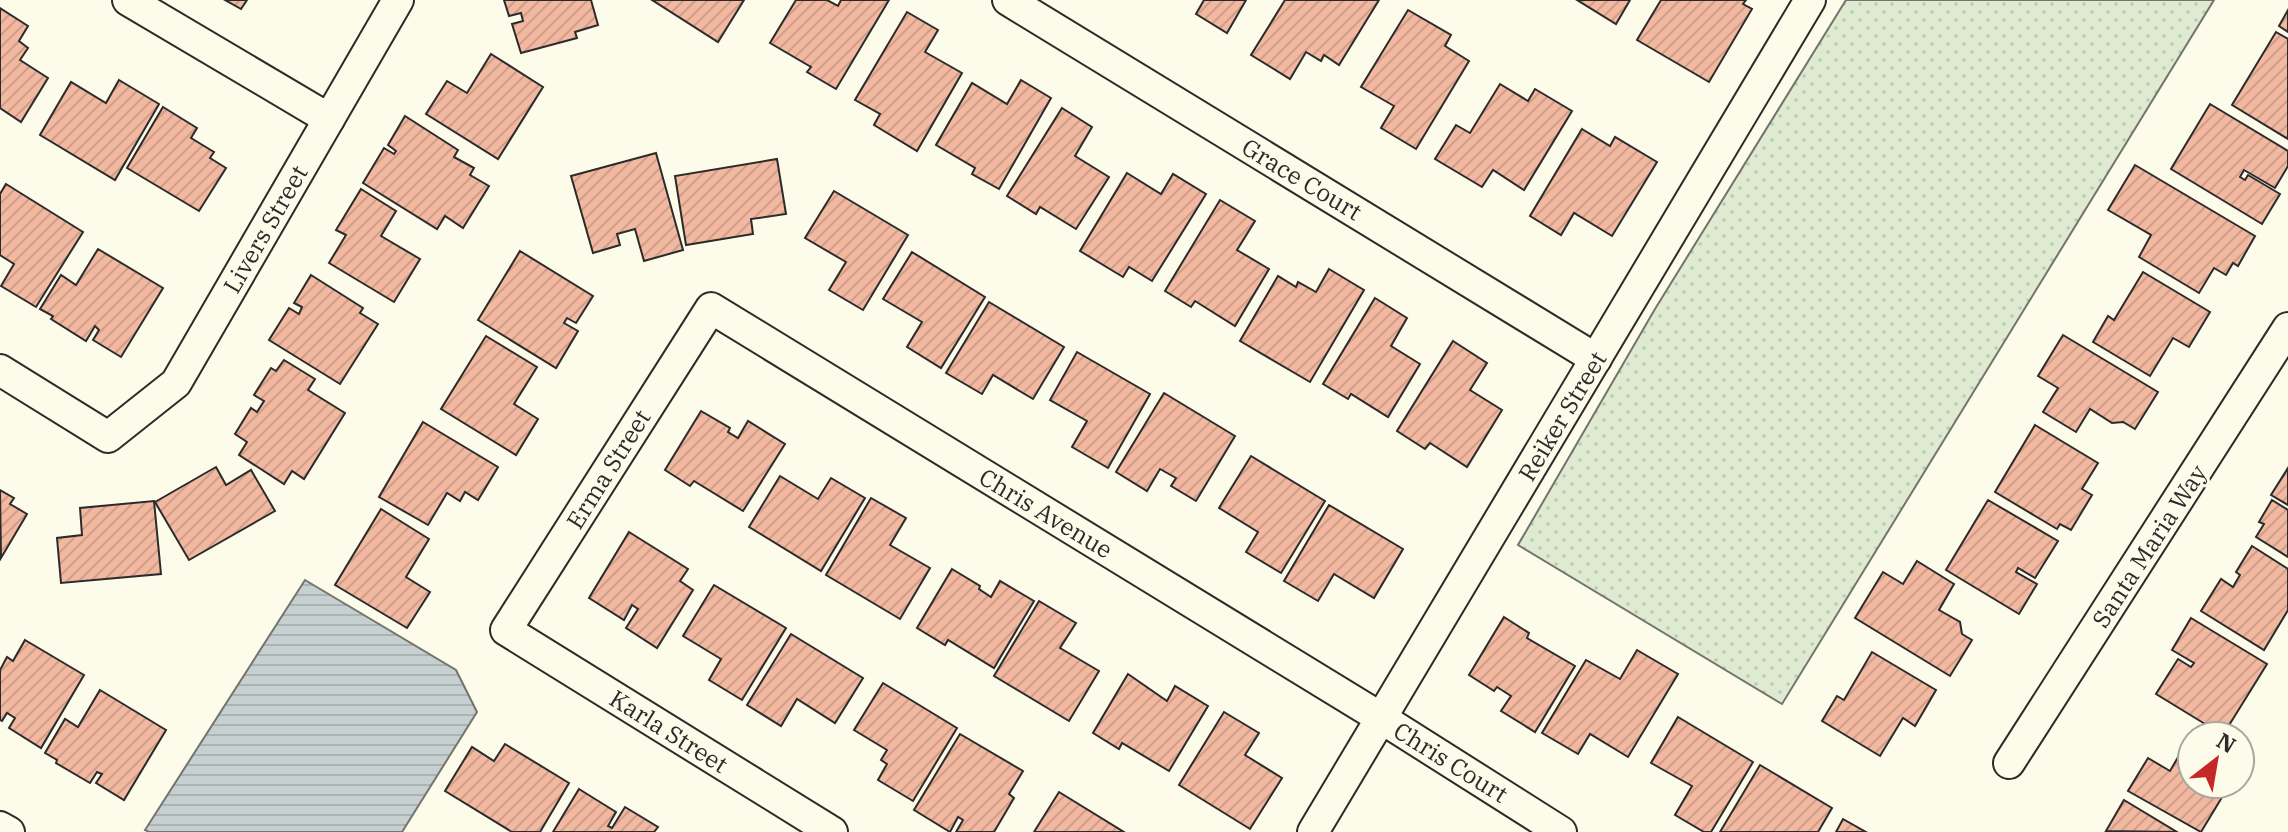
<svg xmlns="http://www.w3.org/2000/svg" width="2288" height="832" viewBox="0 0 2288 832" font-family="'IBM Plex Serif',serif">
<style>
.grass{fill:url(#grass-dots);stroke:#74746e;stroke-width:2}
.water{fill:url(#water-rules);stroke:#74746e;stroke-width:2}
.building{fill:url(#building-hatch);stroke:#2b2b2b;stroke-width:2}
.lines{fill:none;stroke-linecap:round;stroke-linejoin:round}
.minor-casing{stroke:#2b2b2b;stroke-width:34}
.minor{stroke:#fdfbea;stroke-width:30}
.labels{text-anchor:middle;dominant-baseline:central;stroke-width:6;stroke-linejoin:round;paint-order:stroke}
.street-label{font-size:24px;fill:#2b2b2b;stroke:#fdfbea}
</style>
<defs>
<pattern id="grass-dots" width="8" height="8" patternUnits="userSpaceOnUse" patternTransform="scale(2)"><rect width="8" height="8" fill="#deebd1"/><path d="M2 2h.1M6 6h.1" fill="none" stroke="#bfcab4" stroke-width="1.8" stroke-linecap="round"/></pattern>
<pattern id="water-rules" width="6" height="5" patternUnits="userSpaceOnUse" patternTransform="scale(2)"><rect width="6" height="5" fill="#c7d0d0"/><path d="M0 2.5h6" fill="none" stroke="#abb3b3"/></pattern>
<pattern id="building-hatch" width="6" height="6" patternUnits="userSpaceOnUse" patternTransform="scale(2)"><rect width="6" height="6" fill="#f2b8a0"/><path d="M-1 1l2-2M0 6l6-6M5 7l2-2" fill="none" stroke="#d09e8a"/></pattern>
</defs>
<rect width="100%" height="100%" fill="#fdfbea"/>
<polygon class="grass" points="1846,0 2214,0 1782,704 1518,545 1655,309"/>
<polygon class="water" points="305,580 456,670 477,712 402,832 149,832 145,830"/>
<g class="building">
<polygon points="225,0 247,0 241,9"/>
<polygon points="504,0 591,0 598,25 575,32 577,38 521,53 512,24 523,21 521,13 509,16"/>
<polygon points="652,0 744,0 718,42"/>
<polygon points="796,0 827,0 838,6 841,0 889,0 836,89 807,72 811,67 770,43"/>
<polygon points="1204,0 1246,0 1227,33 1196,14"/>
<polygon points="1285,0 1379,0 1339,65 1324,55 1321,61 1306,52 1290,79 1251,55"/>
<polygon points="1577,0 1630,0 1616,24"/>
<polygon points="1661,0 1746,0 1743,4 1752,9 1709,82 1637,40"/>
<polygon points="0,8 28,26 19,41 28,48 20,60 48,78 21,122 0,108"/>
<polygon points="1408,10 1451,35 1445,46 1469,61 1416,149 1381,128 1394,106 1361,87"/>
<polygon points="2288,10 2288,32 2279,26"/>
<polygon points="907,12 938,30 925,52 962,73 917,151 874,125 880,114 855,100"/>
<polygon points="2276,32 2288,39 2288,139 2232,105"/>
<polygon points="491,54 543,87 498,159 426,114 447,81 467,93"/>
<polygon points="119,80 159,104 115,180 40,135 71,82 106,103"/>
<polygon points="1021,80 1051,98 999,189 972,174 975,168 936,145 972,83 1007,104"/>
<polygon points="1500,84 1528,101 1535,89 1572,111 1524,190 1493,170 1482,187 1435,159 1456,125 1470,133"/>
<polygon points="2210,104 2288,151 2288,166 2275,188 2244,170 2240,177 2245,180 2248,175 2280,194 2262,224 2171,169"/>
<polygon points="163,107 197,128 191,138 214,152 210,158 226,168 199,211 127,168"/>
<polygon points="1062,108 1092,127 1075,156 1109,177 1076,229 1040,207 1036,214 1007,196"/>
<polygon points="405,116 458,150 454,157 474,168 470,175 489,186 463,228 445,216 437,229 363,183 384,148 394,154 396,151 388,145"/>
<polygon points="1582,129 1610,146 1615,137 1657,162 1612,236 1574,213 1561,235 1530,216"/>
<polygon points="656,153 683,250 644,261 635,229 617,234 620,245 593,253 571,176"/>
<polygon points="777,159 786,214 751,219 753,234 686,245 675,176"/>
<polygon points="2135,165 2255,236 2238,266 2233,263 2226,275 2214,268 2199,293 2139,257 2151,235 2108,210"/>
<polygon points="1127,173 1161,194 1173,174 1206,194 1152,281 1129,267 1123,277 1080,251"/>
<polygon points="6,184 83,232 36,307 1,286 14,264 0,255 0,194"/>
<polygon points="361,189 396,211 381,236 420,259 394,302 329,263 346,235 336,230"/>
<polygon points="834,191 908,235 863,310 829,290 846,262 805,238"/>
<polygon points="1220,200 1255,221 1237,250 1269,269 1235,326 1195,301 1191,307 1165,291"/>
<polygon points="98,249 163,288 121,357 93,340 99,330 95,326 86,341 51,319 53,316 40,309 61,275 76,285"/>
<polygon points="520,251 593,296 576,323 567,318 564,323 578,331 556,368 478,320"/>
<polygon points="912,252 985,297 941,368 907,347 922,322 883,299"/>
<polygon points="1329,269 1364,290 1310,382 1240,341 1278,276 1296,287 1298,282 1316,292"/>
<polygon points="2143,272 2210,312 2189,347 2173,338 2150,376 2093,342 2108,316 2114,320"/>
<polygon points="311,275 363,308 360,313 378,324 340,384 269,340 289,308 299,314 302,307 294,303"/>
<polygon points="1375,298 1407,318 1391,346 1420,364 1388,417 1351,394 1348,399 1323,384"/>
<polygon points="989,302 1064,347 1033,399 993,375 982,394 946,373"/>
<polygon points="2063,335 2158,392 2135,429 2123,422 2112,423 2090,409 2076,432 2043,412 2058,388 2038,376"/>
<polygon points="486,336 537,367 514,404 538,419 516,455 441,409"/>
<polygon points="1453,341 1487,363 1470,390 1502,410 1467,467 1430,443 1425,449 1397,431"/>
<polygon points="1077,352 1150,394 1108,468 1072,447 1087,421 1050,400"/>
<polygon points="284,360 315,379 308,390 345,413 304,479 292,471 284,484 239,455 247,442 235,434 251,408 257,412 264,401 254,395 271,368 276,371"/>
<polygon points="1164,393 1235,436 1196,501 1171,486 1176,478 1160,469 1147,491 1116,472"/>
<polygon points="701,411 730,428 728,432 738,438 748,421 785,444 743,511 694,481 690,486 665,470"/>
<polygon points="423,422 498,467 478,500 465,492 460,501 447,493 428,525 379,497"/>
<polygon points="2035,425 2098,463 2082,489 2092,495 2071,530 2060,524 2057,529 1995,492"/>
<polygon points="1251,456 1325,501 1281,573 1246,552 1258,532 1219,508"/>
<polygon points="216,467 226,485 251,470 275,511 189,560 155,502"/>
<polygon points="2288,468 2288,505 2271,495"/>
<polygon points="780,476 818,499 831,478 865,498 821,571 749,527"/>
<polygon points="0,490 14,498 10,504 27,514 1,558"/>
<polygon points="871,498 906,518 890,545 930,568 900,619 826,575"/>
<polygon points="1988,500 2058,541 2035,578 2018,568 2016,572 2037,584 2019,614 1946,570"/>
<polygon points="2272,500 2288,510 2288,557 2256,537 2264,524 2259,522"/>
<polygon points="154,501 161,574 61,583 57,538 82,535 80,508"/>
<polygon points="1329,505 1403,549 1374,598 1334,574 1318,601 1284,581"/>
<polygon points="381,509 429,539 406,577 430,592 407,628 335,585"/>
<polygon points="629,532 688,569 680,581 693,590 657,648 626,628 638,609 632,605 624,620 589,598"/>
<polygon points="2252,546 2288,569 2288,610 2264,650 2201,611 2221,579 2233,587 2240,575 2236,572"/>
<polygon points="1917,561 1954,584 1939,610 1960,622 1962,634 1972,640 1950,676 1855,618 1883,572 1903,584"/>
<polygon points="952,569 980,586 979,589 991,597 1000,581 1034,601 994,668 948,640 945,645 917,628"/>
<polygon points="714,585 786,628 742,700 709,680 721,659 683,636"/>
<polygon points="1039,601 1076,623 1060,648 1099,671 1069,721 994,676"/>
<polygon points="1504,617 1529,633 1527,638 1575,666 1535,732 1501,711 1511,696 1497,687 1494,691 1469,675"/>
<polygon points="2191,618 2267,664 2223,735 2156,694 2178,659 2191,667 2194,663 2172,650"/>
<polygon points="791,634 863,678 835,723 797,699 781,726 747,705"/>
<polygon points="25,640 84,675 41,748 9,728 15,718 7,713 2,721 0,720 0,670 7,657 13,661"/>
<polygon points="1637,650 1678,674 1628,757 1590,734 1578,754 1542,733 1586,660 1620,679"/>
<polygon points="1872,652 1936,690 1915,726 1903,718 1880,756 1822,721 1837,696 1844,700"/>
<polygon points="1128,674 1167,701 1175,686 1208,706 1169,771 1122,743 1119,749 1093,733"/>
<polygon points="883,683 957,728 913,801 878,780 887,764 881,760 887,750 854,730"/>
<polygon points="100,690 166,730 124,800 96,783 102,774 97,772 90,783 56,763 57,760 45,753 65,719 78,727"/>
<polygon points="1224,712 1259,733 1245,755 1282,778 1250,829 1179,785"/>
<polygon points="1678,717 1753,762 1711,832 1704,832 1675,815 1692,786 1651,763"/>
<polygon points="2192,733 2197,736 2192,736 2192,784 2230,784 2201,832 2128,791 2148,758 2170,771"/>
<polygon points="960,734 1023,771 1009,794 1014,798 994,832 956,832 963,820 958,817 950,832 914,810"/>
<polygon points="505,744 569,783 540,832 512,832 445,791 472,747 494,761"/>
<polygon points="1760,765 1832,808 1818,832 1720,832"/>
<polygon points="579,789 616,812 608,826 612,828 625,807 658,827 654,832 553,832"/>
<polygon points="1059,792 1124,832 1034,832"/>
<polygon points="2124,800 2177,832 2106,831"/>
<polygon points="1843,819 1866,832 1836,832"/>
</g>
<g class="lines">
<g class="minor-casing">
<g id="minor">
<polyline points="128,0 329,119"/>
<polyline points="1008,0 1596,359"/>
<polyline points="0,370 108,437 176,383 398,0"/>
<polyline points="2009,763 2288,328"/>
<polyline points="0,827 9,832"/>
<polyline points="832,832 506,630 711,308 1381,718 1561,832"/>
<polyline points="1313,832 1810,0"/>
</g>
</g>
<use href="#minor" class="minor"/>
</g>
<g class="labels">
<g class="street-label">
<text transform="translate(1302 179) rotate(31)">Grace Court</text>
<text transform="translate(265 229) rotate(-60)">Livers Street</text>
<text transform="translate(1562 416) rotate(-59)">Reiker Street</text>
<text transform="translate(608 469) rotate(-58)">Erma Street</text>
<text transform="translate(1046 513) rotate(31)">Chris Avenue</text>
<text transform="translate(2149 546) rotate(-57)">Santa Maria Way</text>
<text transform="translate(669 731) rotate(32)">Karla Street</text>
<text transform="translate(1451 762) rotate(32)">Chris Court</text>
</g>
</g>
<g transform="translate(2216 760) rotate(31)"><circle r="38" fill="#fdfbea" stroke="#a9a89e" stroke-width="2"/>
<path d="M0-6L14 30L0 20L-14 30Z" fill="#c62828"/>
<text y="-12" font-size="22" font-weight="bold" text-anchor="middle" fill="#2b2b2b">N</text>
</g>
</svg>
